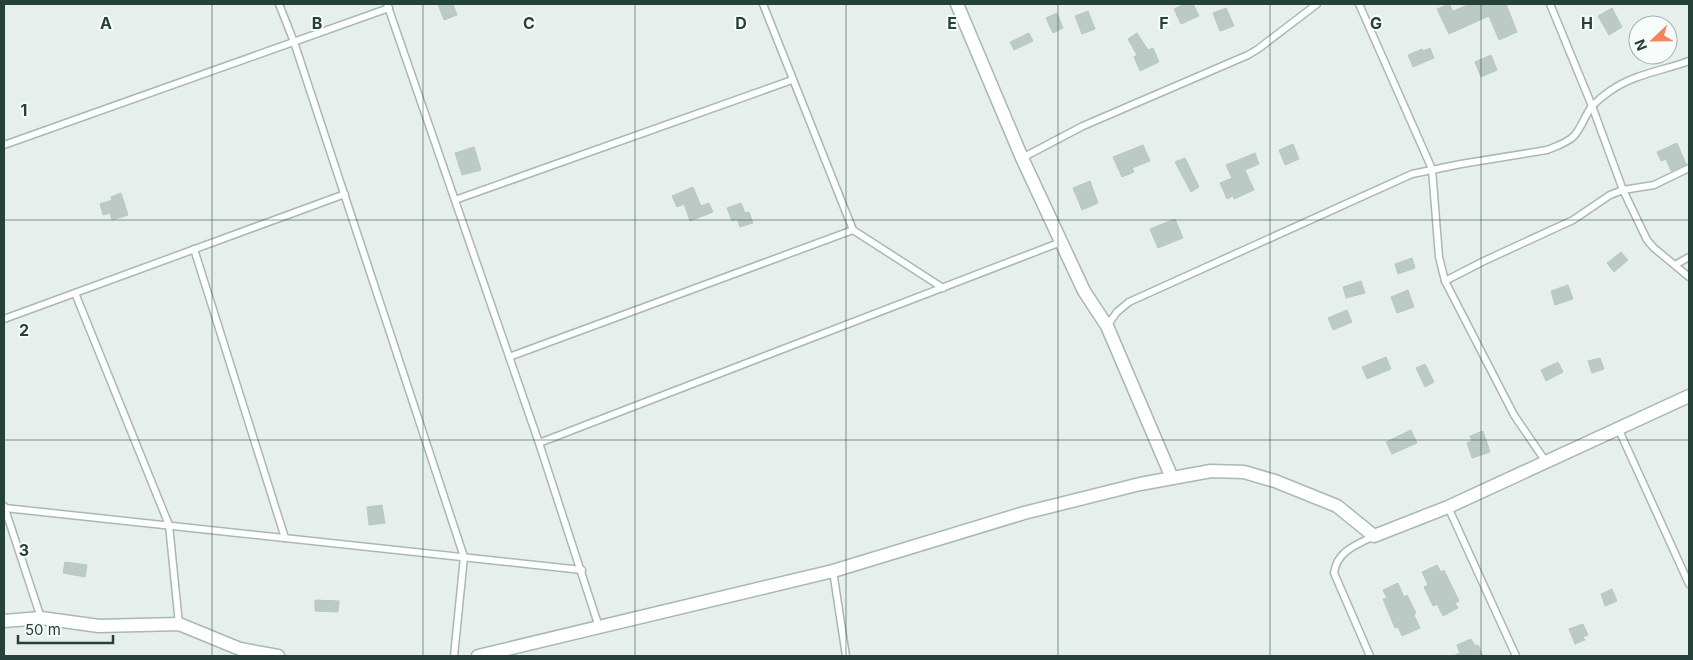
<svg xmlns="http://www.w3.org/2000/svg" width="1693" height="660" viewBox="0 0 1693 660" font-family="Inter,sans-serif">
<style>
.building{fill:#bbcac4;stroke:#b8c9c2}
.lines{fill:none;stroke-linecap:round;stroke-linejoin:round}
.service-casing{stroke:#a8b8b2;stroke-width:9}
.minor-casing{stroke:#a8b8b2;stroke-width:15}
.service{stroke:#fff;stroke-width:6}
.minor{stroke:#fff;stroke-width:12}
.grid{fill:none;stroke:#24423a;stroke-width:1;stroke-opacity:0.55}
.grid-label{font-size:16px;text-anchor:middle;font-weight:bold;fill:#24423a;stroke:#f7fbf9;stroke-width:4;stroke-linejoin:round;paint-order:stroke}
</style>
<rect width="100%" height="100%" fill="#e6efeb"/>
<g class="building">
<polygon points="438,4 453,4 457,15 444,20"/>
<polygon points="1185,4 1193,4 1199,16 1181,24 1174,9"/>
<polygon points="1449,4 1453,11 1470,4 1506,4 1517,32 1499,40 1489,16 1449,34 1437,9"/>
<polygon points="1226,8 1234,26 1220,31 1213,13"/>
<polygon points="1612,8 1622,27 1609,35 1598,16"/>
<polygon points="1088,11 1095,29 1082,34 1075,16"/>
<polygon points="1057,13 1063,28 1053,33 1046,18"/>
<polygon points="1029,33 1033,41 1014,50 1010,42"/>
<polygon points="1137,33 1148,50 1153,48 1159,62 1140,71 1134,57 1137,55 1128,39"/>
<polygon points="1430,48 1434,58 1413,67 1408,55 1422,49 1423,51"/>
<polygon points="1491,55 1497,70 1481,77 1475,62"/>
<polygon points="1677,143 1686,164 1671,171 1666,159 1661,161 1657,152"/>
<polygon points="1293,144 1299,159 1285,165 1279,150"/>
<polygon points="1143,145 1150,161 1132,168 1134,172 1122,177 1113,157"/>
<polygon points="474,147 481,170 462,175 455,153"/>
<polygon points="1255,153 1259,164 1245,170 1254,190 1234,199 1233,196 1227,199 1220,183 1232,178 1226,165"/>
<polygon points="1185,158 1199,187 1191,192 1175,162"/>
<polygon points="1090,181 1098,203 1082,210 1073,188"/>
<polygon points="693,187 701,206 709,203 713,212 690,221 684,204 677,207 672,196"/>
<polygon points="121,193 128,215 112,220 110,213 103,215 100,204 112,200 111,197"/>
<polygon points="741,203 745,213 749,212 753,223 740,227 737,219 732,221 727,208"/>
<polygon points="1175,219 1183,238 1158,248 1150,229"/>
<polygon points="1621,252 1628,260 1614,272 1607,263"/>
<polygon points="1412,258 1415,268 1398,274 1395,264"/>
<polygon points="1361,281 1365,293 1346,298 1343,287"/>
<polygon points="1568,285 1573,299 1555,305 1551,291"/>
<polygon points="1408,290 1414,307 1397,313 1391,297"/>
<polygon points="1347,310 1352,322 1333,330 1328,318"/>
<polygon points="1386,357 1391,369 1367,379 1362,367"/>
<polygon points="1600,358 1604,369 1592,373 1588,361"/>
<polygon points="1558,362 1563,372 1546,381 1541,370"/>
<polygon points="1425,364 1434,382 1425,387 1416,368"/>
<polygon points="1411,430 1417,443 1392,454 1386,442"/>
<polygon points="1483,431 1490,452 1472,458 1467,443 1472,441 1470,436"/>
<polygon points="382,505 385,523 369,525 367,507"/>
<polygon points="65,562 87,565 85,577 63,573"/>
<polygon points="1437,565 1441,572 1444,570 1459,601 1455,603 1458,608 1443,616 1437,604 1433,606 1424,587 1428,585 1422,572"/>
<polygon points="1398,583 1404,597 1407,595 1416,613 1414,615 1420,628 1402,636 1398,627 1395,628 1383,599 1387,598 1383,590"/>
<polygon points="1612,589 1617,601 1605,606 1601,594"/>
<polygon points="315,600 339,601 338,612 315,611"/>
<polygon points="1583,624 1588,635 1583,637 1585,640 1575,644 1569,629"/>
<polygon points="1471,639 1475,646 1478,645 1483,656 1453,656 1460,653 1457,645"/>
</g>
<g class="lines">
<g class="service-casing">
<g id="service">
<polyline points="279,4 294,42 464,557 454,656"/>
<polyline points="387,4 539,443 599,627"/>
<polyline points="763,4 853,230 943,288"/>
<polyline points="1359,4 1432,169 1439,257 1445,281 1514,415 1546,462"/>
<polyline points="1550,4 1592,106 1623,190 1647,240 1654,248 1689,277"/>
<polyline points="4,145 389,8"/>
<polyline points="1022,158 1083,126 1248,55 1258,49 1317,4"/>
<polyline points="455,200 792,80"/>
<polyline points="194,249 285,538"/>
<polyline points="1675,265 1689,257"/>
<polyline points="1445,281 1484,261 1573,220 1610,195 1623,190 1654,185 1689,168"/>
<polyline points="75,293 169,525 179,624"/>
<polyline points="4,319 345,194"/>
<path d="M1107 326 1117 312 1129 302 1412 174 1461 164 1547 150C1557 146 1567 143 1574 136 1582 127 1585 115 1592 106 1597 101 1604 95 1610 91 1634 74 1662 71 1689 61"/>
<polyline points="509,357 853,230"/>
<polyline points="1618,428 1689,584"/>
<polyline points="539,443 1061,242"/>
<polyline points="4,506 41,618"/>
<polyline points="1448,507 1516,656"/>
<polyline points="5,508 582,570"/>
<polyline points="833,571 846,656"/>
<path d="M1370 656 1334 573C1337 551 1356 545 1374 536"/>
</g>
</g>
<g class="minor-casing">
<g id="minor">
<polyline points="957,4 1022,158 1084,291 1107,326 1172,478"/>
<polyline points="4,621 41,618 99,626 179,624 240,649 278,656"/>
<polyline points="478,656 833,571 1024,513 1140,484 1211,471 1244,472 1275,481 1337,506 1374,536 1448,507 1689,396"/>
</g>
</g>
<use href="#service" class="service"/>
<use href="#minor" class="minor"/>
</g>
<path class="grid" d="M212 4V656M423 4V656M635 4V656M846 4V656M1058 4V656M1270 4V656M1481 4V656M4 220H1689M4 440H1689"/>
<g class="grid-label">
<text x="106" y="29">A</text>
<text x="317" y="29">B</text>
<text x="529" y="29">C</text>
<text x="741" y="29">D</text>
<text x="952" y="29">E</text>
<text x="1164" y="29">F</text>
<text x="1376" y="29">G</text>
<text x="1587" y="29">H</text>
<text x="24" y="116">1</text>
<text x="24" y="336">2</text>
<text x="24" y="556">3</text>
</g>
<rect width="1693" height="660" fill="none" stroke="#24423a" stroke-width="10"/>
<g transform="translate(1653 40) rotate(248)"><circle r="24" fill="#f7fbf9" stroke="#a3b1ad"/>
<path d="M0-4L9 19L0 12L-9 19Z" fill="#f4845f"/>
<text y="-8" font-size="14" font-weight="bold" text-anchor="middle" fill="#24423a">N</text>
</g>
<path d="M18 635v8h95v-8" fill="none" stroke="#24423a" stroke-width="2.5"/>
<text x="25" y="635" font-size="15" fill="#24423a" stroke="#f7fbf9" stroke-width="4" paint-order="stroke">50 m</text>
</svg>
